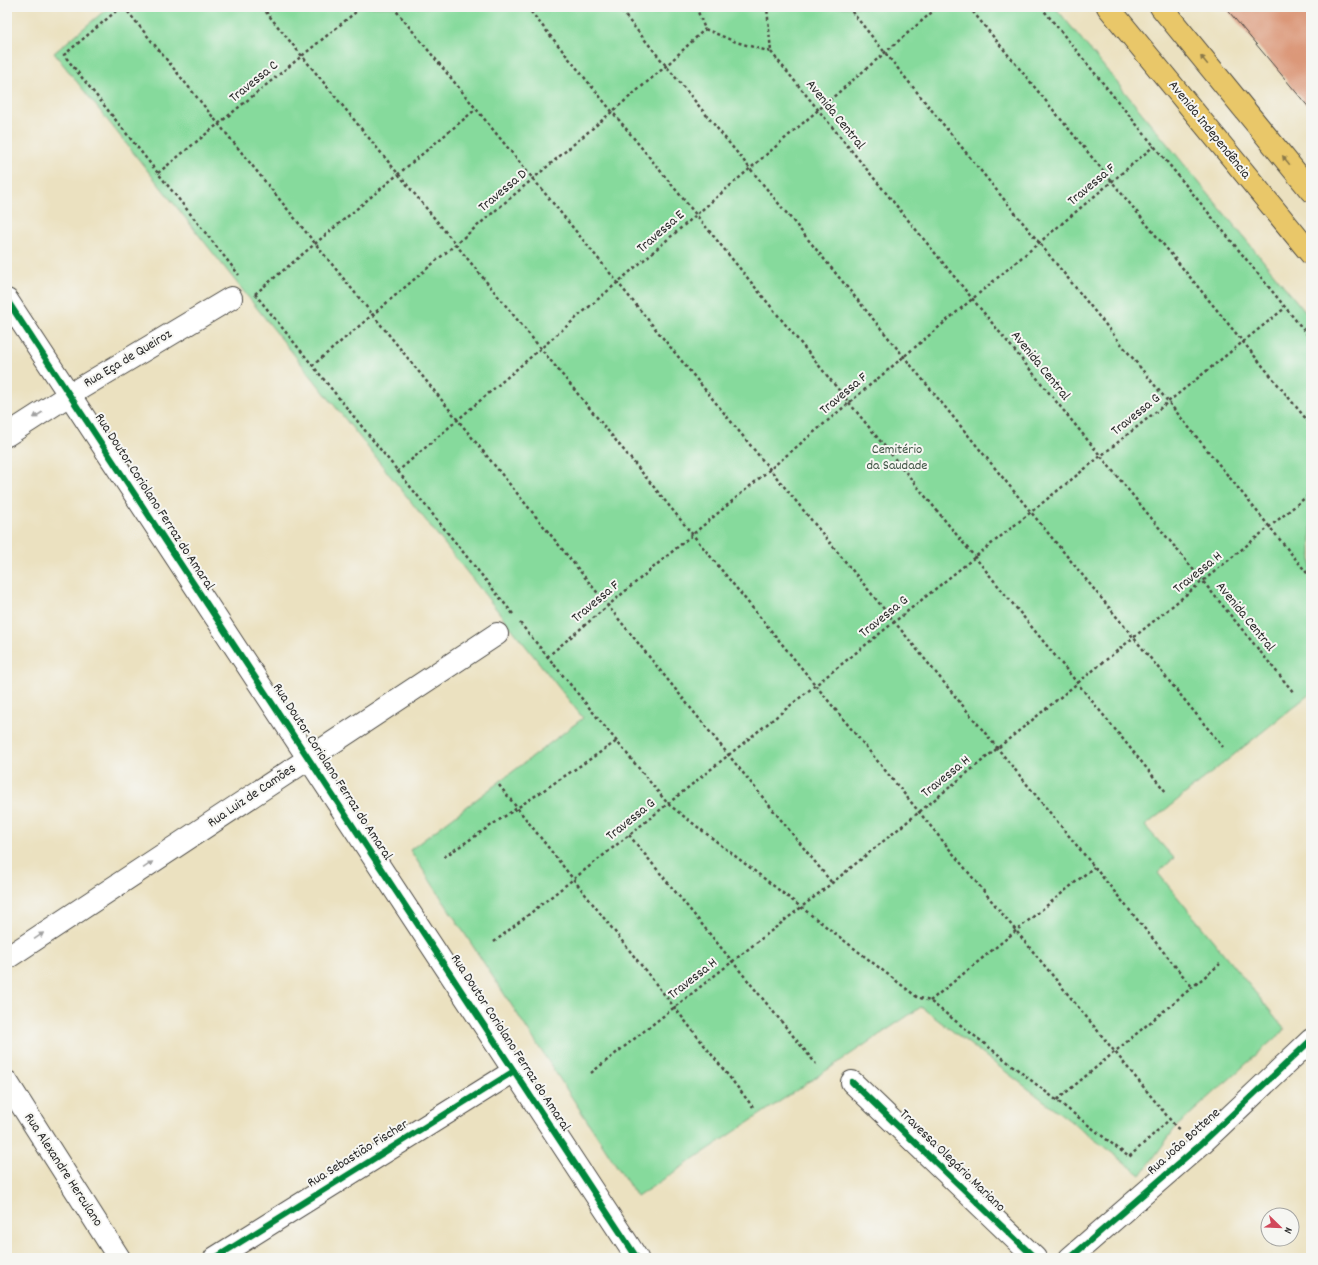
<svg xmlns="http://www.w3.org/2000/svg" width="1318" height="1265" viewBox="0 0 1318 1265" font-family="Dekko,sans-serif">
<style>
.green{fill:#86da9c;stroke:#588264}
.building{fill:#db9879}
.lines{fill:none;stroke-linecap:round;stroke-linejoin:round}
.minor-casing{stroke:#484641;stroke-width:24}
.major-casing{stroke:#484641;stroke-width:24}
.path{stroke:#484641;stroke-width:2.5;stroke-dasharray:3 3;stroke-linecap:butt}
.minor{stroke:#fff;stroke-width:22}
.major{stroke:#e9c769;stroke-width:22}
.cycleway-casing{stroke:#f6f6f2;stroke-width:8}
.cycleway{stroke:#00873e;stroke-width:6}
.oneway{fill:#8a794a}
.oneway2{fill:#a0a0a0}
.labels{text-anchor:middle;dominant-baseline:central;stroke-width:4;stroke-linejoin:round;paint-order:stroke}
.street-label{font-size:14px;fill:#2b2b2b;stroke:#f6f6f2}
.park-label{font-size:14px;fill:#425747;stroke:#f6f6f2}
</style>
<rect width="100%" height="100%" fill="#f6f6f2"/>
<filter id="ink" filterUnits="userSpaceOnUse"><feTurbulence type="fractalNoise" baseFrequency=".025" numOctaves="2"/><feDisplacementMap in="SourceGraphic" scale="8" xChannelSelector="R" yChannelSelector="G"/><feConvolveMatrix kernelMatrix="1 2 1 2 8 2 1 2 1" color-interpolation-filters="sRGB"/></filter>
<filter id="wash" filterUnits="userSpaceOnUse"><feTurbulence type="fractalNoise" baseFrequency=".012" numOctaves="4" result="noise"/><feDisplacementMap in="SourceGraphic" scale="16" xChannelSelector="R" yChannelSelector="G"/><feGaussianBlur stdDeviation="0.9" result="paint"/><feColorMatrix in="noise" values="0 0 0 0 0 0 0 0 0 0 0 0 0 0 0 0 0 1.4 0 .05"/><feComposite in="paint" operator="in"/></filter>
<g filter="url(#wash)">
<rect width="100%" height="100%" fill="#ebe1c0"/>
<polygon class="green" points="109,7 1055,7 1311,319 1311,693 1145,826 1174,858 1158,873 1285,1029 1176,1127 1141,1175 921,1007 637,1197 410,850 583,718 54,53"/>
<g id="blocks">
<polygon class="building" points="1225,7 1311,7 1311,110"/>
</g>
</g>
<g filter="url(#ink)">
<use href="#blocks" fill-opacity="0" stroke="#484641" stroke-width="1"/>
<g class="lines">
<g class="minor-casing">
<g id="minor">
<polyline points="7,300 637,1258"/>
<polyline points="7,435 69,395 231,298"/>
<polyline points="7,958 497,634"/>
<polyline points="7,1082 119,1258"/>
<polyline points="852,1082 1035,1258"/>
<polyline points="215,1258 514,1071"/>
<polyline points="1070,1258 1200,1145 1311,1040"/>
</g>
</g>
<g class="major-casing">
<g id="major">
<polyline points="1108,7 1311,254"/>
<polyline points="1161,7 1311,191"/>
</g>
</g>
<g class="path">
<polyline points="121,7 64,55 239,275"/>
<polyline points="124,7 832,883"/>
<polyline points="262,7 1115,1052 1176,1127 1180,1130"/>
<polyline points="393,7 1193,988"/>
<polyline points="527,7 1166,792"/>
<polyline points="618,7 1223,747"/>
<polyline points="696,7 705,29 736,42 771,52 767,7"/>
<polyline points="848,7 1311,578"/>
<polyline points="969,7 1311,425"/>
<polyline points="1041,7 1311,339"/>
<polyline points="771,52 1294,693"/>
<polyline points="158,173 362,7"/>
<polyline points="255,294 513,614"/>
<polyline points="255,294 476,109"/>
<polyline points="312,366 666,66 705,29"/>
<polyline points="397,472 938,7"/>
<polyline points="520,623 668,804 917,997 930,1001 1129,1157 1170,1119"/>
<polyline points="547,657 1154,146"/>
<polyline points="499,785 753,1107"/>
<polyline points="629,835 816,1064"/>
<polyline points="444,857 617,741"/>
<polyline points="494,942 629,835 1285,308"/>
<polyline points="930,1001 1094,867"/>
<polyline points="591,1073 832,883 1311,493"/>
<polyline points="1057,1100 1220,964"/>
</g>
<use href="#minor" class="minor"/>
<use href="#major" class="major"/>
<g class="cycleway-casing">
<g id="cycleway">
<polyline points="7,300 637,1258"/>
<polyline points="852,1082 1035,1258"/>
<polyline points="215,1258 514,1071"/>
<polyline points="1070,1258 1200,1145 1311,1040"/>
</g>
</g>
<use href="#cycleway" class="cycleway"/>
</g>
<defs><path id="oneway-solid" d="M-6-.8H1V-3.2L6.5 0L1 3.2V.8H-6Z"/></defs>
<g class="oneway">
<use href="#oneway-solid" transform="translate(1204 60) rotate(-129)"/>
<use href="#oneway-solid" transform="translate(1286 160) rotate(-129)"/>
</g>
<g class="oneway2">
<use href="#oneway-solid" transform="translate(38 415) rotate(147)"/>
<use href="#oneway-solid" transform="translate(148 865) rotate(-34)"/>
<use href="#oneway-solid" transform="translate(39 936) rotate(-34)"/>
</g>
</g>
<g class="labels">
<g class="street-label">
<text transform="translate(254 82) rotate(-39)">Travessa C</text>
<text transform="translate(835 115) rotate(51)">Avenida Central</text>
<text transform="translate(1209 130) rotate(51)">Avenida Independência</text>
<text transform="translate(1092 185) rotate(-40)">Travessa F</text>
<text transform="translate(503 191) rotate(-40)">Travessa D</text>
<text transform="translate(661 232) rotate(-41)">Travessa E</text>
<text transform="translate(128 359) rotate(-31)">Rua Eça de Queiroz</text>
<text transform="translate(1040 366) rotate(51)">Avenida Central</text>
<text transform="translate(844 394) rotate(-40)">Travessa F</text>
<text transform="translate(1136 415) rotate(-39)">Travessa G</text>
<text transform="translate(154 502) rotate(57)">Rua Doutor Coriolano Ferraz do Amaral</text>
<text transform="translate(1198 573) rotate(-39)">Travessa H</text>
<text transform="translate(596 602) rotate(-40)">Travessa F</text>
<text transform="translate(884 617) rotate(-39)">Travessa G</text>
<text transform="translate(1245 617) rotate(51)">Avenida Central</text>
<text transform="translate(332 772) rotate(57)">Rua Doutor Coriolano Ferraz do Amaral</text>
<text transform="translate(946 777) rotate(-39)">Travessa H</text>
<text transform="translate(252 796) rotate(-34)">Rua Luiz de Camões</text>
<text transform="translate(631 820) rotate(-39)">Travessa G</text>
<text transform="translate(693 979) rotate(-38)">Travessa H</text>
<text transform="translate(510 1043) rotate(57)">Rua Doutor Coriolano Ferraz do Amaral</text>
<text transform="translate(1184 1142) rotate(-42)">Rua João Bottene</text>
<text transform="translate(358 1154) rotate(-32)">Rua Sebastião Fischer</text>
<text transform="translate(952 1161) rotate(44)">Travessa Olegário Mariano</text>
<text transform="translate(63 1170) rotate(57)">Rua Alexandre Herculano</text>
</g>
<g class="park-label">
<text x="897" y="450">Cemitério<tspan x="897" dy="16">da Saudade</tspan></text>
</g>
</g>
<rect width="1318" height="1265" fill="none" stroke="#f6f6f2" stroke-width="24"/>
<g transform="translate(1280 1227) rotate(113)"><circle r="19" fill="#f6f6f2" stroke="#a5a5a2"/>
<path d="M0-3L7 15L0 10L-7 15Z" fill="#d1495b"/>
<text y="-6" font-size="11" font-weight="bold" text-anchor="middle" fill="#2b2b2b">N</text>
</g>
</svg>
